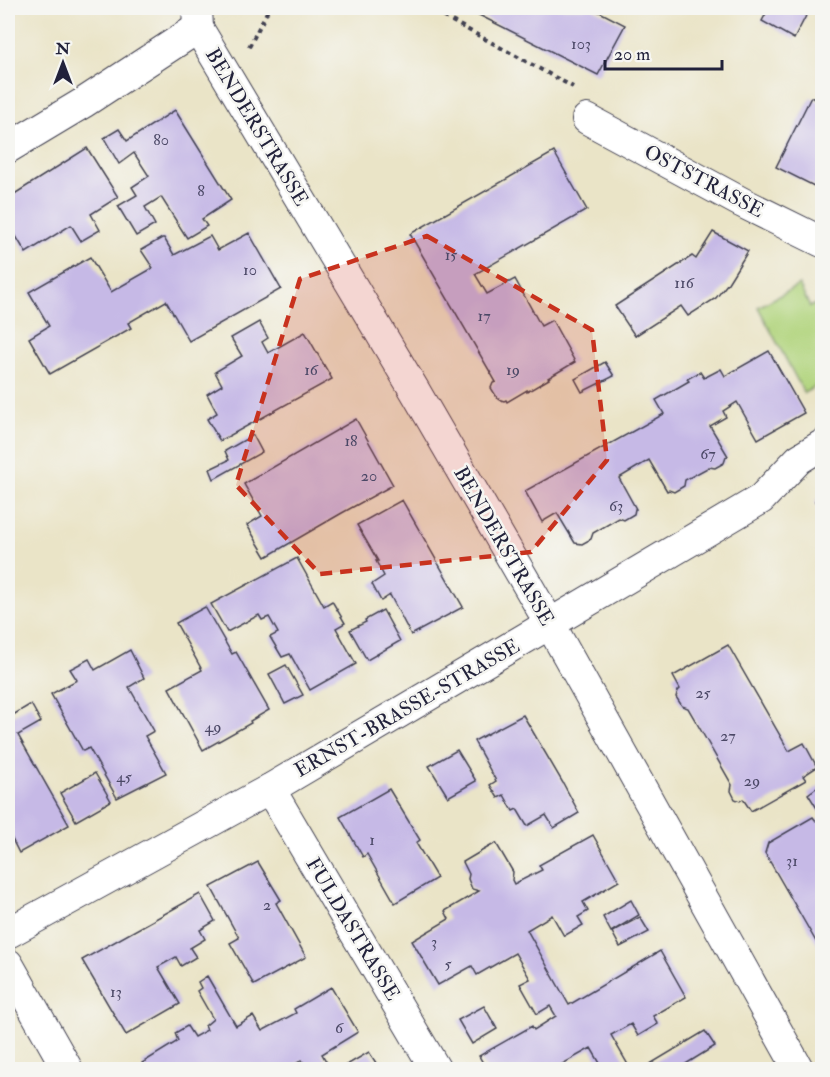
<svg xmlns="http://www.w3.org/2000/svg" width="830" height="1077" viewBox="0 0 830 1077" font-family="'IM FELL Double Pica',serif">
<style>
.green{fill:#b1d47d;stroke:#6a7b5c;stroke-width:1.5}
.building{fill:#c6b9e6}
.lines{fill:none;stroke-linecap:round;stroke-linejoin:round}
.street-casing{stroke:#403f50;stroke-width:32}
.path{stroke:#403f50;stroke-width:4;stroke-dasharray:4.5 4.5;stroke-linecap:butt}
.street{stroke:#fff;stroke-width:30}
.marked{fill:#c8321e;fill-opacity:0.2;stroke:#c8321e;stroke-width:4.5;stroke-dasharray:12 8;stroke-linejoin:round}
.labels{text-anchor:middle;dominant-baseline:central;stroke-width:5;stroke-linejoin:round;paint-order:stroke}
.number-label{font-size:16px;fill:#4b4866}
.street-label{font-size:20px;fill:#22223b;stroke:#f6f6f2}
</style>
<rect width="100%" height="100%" fill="#f6f6f2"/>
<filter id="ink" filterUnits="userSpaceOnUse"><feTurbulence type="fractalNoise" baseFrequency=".0167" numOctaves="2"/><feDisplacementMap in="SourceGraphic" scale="12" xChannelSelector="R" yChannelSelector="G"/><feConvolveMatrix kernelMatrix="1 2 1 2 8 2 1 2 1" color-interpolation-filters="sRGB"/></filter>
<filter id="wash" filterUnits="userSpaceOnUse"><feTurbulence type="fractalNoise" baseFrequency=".008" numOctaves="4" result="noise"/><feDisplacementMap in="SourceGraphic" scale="24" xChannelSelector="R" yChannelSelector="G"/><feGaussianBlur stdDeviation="1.35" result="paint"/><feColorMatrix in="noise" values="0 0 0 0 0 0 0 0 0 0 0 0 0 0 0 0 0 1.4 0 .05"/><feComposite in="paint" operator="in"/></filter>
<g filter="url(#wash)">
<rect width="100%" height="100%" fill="#eae4c7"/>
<polygon class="green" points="799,285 810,307 822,301 822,383 804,393 758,307"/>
<g id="blocks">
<g class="building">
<polygon points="465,8 592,8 625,25 598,75"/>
<polygon points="769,8 810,8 794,39 762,21"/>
<polygon points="811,97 822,103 822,190 776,167"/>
<polygon points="175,110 231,200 202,219 207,226 187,238 161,197 145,207 155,225 136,236 118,206 137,195 132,187 149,176 134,153 119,164 104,138 119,129 127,141"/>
<polygon points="87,148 118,197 91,214 100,230 81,241 71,225 26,253 8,223 8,198"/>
<polygon points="554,152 587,210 475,274 487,294 515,279 541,326 552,320 575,362 548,378 549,379 527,392 527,390 507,402 506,400 504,401 498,399 491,388 493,383 496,382 410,234"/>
<polygon points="713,232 748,251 728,283 716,298 688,316 681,306 635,336 615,306 692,256 696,259"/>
<polygon points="249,233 281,289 189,341 166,301 128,323 131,328 50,374 29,338 49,326 29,292 90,257 111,292 153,268 141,250 162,238 164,238 174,255 210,236 218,250"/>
<polygon points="259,322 268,338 262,342 268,353 305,332 332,379 220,441 207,419 217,413 207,394 222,385 215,372 242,356 231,338"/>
<polygon points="769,351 804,413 758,439 737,402 723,411 726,417 710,426 728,456 726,457 724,463 715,468 709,467 685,480 684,486 674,492 669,490 667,491 649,460 619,478 636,509 635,509 634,514 624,520 619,518 593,533 591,539 582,544 575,543 557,513 542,522 525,491 664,414 656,400 689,381 687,379 700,372 704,378 721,369 725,376"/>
<polygon points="605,362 614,376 582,392 575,379"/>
<polygon points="356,419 393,485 342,513 266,557 247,525 262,516 244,484"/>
<polygon points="253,435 262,452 214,479 210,469 229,460 225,451"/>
<polygon points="822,496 822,515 815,501"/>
<polygon points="402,500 463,607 411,635 390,595 381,601 372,584 384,576 376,561 378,561 357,525"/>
<polygon points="297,558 324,606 332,601 345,623 336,628 356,664 310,690 290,654 282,657 270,637 278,633 269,617 262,620 259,615 227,632 211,604"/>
<polygon points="205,607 232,654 236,652 269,710 250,721 251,723 203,750 169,688 202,670 176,623"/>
<polygon points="383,610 400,641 367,660 350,630 366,622 365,620"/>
<polygon points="728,645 789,751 804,743 817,767 803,776 806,780 751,811 743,799 740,801 735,799 731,791 732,785 699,727 688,708 682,706 676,697 678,691 680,689 673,676"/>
<polygon points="130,650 144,678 129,687 154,731 145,736 166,773 117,798 89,748 83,751 51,694 77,680 70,669 89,659 95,670"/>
<polygon points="286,665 303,695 285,704 269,674"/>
<polygon points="31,704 41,722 18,735 69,825 19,853 8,831 8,718"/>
<polygon points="523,715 563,783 579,813 554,828 546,815 527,826 517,809 513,811 504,795 498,798 490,785 496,781 474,741"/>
<polygon points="457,750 476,781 448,797 429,766"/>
<polygon points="95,773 111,801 76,821 60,793"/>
<polygon points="822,784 822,812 820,813 808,794"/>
<polygon points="389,789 420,840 416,843 437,878 395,903 367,854 363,857 340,817"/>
<polygon points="813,817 816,821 822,818 822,952 765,853 768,843"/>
<polygon points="593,835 619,881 583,902 588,911 578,917 583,925 564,936 552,915 527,930 569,1005 660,951 686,997 653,1016 658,1024 638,1036 631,1024 611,1035 631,1070 604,1070 591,1048 557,1067 559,1070 487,1070 479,1056 532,1026 534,1030 556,1016 550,1006 537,1014 520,984 530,979 515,953 477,975 472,966 438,985 412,941 449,919 445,911 479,891 472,889 468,879 469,874 463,862 480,852 496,843 513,872 512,880 514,884 542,870 539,865"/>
<polygon points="258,862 281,900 276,903 306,957 254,985 230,943 239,938 211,887"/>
<polygon points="200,894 215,921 200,930 205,939 190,948 196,957 181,966 176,957 158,967 180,1004 126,1035 82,960"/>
<polygon points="631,900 639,915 611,932 603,917"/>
<polygon points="640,917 649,932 620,947 612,932"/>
<polygon points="207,976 236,1026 253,1016 262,1031 296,1013 294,1009 331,987 358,1032 322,1054 331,1070 307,1070 302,1060 286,1070 235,1070 235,1068 232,1070 146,1070 142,1063 178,1041 175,1033 187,1026 194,1037 207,1030 205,1026 213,1019 197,991 201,988 198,982"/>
<polygon points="484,1006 497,1029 472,1044 458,1020"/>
<polygon points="705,1031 715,1046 676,1070 646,1070 645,1067"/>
<polygon points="369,1052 378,1066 372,1070 338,1070"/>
</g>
</g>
</g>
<g filter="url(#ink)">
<use href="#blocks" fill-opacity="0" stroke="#403f50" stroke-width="1.5"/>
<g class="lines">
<g class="street-casing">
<g id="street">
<polyline points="197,8 198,28 415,391 550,624 799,1070"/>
<polyline points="587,119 741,202 822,242"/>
<polyline points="8,148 83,103 198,28"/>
<polyline points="270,789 436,1070"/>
<polyline points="8,933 270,789 761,499 799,459 822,445"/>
<polyline points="8,964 68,1070"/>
</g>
</g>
<g class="path">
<polyline points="428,8 573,87"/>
<polyline points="249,47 269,8"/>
</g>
<use href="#street" class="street"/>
</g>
</g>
<path class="marked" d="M427 236 592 330 607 460 531 552 320 574 236 485 300 279Z"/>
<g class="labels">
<g class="number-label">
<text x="581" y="44">103</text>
<text x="161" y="140">80</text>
<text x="201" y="191">8</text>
<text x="451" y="255">15</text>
<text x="250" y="270">10</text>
<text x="684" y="283">116</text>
<text x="484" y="316">17</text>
<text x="311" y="370">16</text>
<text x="513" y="370">19</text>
<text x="351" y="441">18</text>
<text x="708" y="454">67</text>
<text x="369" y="476">20</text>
<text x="616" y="506">63</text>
<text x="703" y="693">25</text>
<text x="213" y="727">49</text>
<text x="728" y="736">27</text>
<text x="124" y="777">45</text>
<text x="752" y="781">29</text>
<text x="372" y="840">1</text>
<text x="792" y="861">31</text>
<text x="267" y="905">2</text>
<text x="434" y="942">3</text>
<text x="448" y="964">5</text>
<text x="116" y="992">13</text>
<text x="339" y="1028">6</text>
</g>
<g class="street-label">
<text transform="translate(257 127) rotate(59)">BENDERSTRASSE</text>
<text transform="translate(704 181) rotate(28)">OSTSTRASSE</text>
<text transform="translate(504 546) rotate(60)">BENDERSTRASSE</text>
<text transform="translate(407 708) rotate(-30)">ERNST-BRASSE-STRASSE</text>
<text transform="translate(353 929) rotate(59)">FULDASTRASSE</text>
</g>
</g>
<rect width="830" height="1077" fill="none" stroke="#f6f6f2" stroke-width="30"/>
<g transform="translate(63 63)" stroke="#f6f6f2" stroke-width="4.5" paint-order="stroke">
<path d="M0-4.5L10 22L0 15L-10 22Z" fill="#22223b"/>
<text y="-9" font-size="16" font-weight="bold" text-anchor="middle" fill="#22223b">N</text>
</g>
<path d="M605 60v9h117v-9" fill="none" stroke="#22223b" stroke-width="3"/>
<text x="614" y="60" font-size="18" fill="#22223b" stroke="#f6f6f2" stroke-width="4.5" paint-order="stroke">20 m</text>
</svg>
